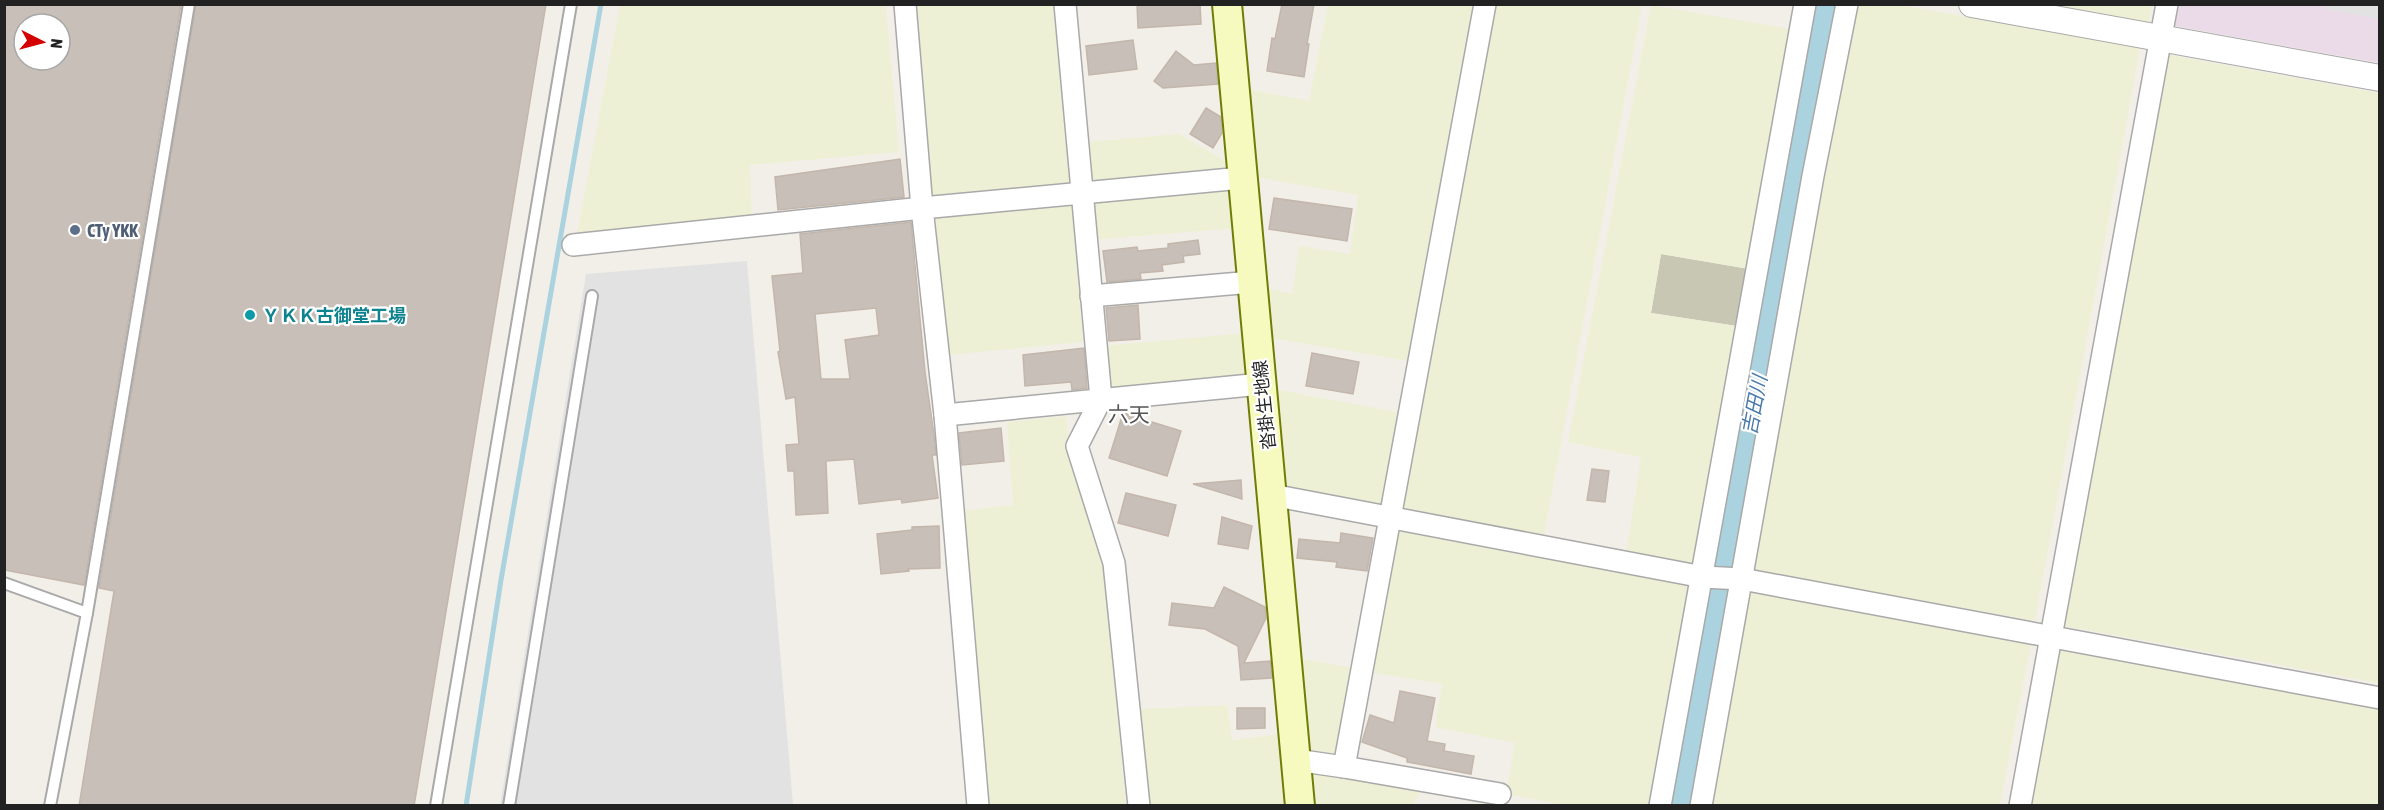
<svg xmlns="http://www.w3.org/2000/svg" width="2384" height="810" viewBox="0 0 2384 810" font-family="'Asap Condensed','Noto Sans JP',sans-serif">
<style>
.industrial{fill:#ebdbe8}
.construction{fill:#c7c7b4}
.farmland{fill:#eef0d5}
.parking{fill:#e2e2e2}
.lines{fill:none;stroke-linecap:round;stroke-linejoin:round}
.stream{stroke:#aad3df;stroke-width:5}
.river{stroke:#aad3df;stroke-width:33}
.building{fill:#c7bfb8;stroke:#c4b6ab;stroke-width:1.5;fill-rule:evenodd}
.service-casing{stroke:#a9a9a9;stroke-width:14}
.minor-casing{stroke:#a9a9a9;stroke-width:24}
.tertiary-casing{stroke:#a9a9a9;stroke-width:28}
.secondary-casing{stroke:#707d05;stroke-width:32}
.service{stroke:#fff;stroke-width:10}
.minor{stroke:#fff;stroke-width:21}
.tertiary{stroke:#fff;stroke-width:26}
.secondary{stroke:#f7fabf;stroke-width:28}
.service-dot{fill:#5c6f8a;stroke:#fff;stroke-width:2}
.culture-dot{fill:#0f9aa8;stroke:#fff;stroke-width:2}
.labels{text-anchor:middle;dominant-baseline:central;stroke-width:4.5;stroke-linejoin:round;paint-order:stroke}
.service-label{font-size:18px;font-weight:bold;fill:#4e5e75;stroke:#fff;text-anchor:start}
.culture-label{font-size:18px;font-weight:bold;fill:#0d838f;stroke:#fff;text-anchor:start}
.street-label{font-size:18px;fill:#222;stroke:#fff}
.water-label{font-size:20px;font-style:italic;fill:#4a7aab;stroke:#fff}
.quarter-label{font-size:21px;fill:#555;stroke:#fff}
</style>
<rect width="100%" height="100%" fill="#f2efe9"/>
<polygon class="industrial" points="2179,5 2379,5 2379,63 2175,26"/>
<polygon class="construction" points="1661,254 1749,269 1737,326 1651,313"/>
<g class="farmland">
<polygon points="620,5 886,5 899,152 750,165 752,218 577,234"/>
<polygon points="916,5 1053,5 1070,188 932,202"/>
<polygon points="1328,5 1474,5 1408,361 1268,338 1264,288 1292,294 1299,246 1350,254 1358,195 1254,177 1248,89 1309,101"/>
<polygon points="1495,5 1642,5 1544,535 1403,513"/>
<polygon points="1651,5 1790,29 1749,269 1661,254 1651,313 1737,326 1695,565 1626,554 1641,457 1568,442"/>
<polygon points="1857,5 1900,5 2140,48 2035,621 1751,570"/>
<polygon points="2046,5 2152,5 2148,24"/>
<polygon points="2170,55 2379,93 2379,683 2064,626"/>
<polygon points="1179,134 1229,163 1233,174 1090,187 1086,142"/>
<polygon points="1233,185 1237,228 1091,240 1089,197"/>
<polygon points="1072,199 1083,342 949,355 932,212"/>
<polygon points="1245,333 1250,370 1239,379 1107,391 1102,346"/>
<polygon points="1274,389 1397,412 1382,507 1281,489"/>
<polygon points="1067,416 1069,449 1103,563 1126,805 988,805 961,511 1013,505 1007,422"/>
<polygon points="1394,528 1691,583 1649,805 1564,805 1506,794 1515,743 1435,727 1442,684 1367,672"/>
<polygon points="1749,591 2031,643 2000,805 1709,806"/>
<polygon points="2060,649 2379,708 2379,805 2031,806"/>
<polygon points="1299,658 1353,668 1338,759 1307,755"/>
<polygon points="1227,705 1232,740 1283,734 1290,805 1148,805 1138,709"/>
<polygon points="1309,769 1422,788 1413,805 1312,805"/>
</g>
<g class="parking">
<polygon points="2325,5 2379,5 2379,19 2325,9"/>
<polygon points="747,261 793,805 500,806 586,274"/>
</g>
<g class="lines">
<polyline class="stream" points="466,806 501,580 601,4"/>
<polyline class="river" points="1680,806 1754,390 1828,4"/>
</g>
<g class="building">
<path d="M4 4H181L84 585 4 570ZM24 24H60V60H24Z"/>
<polygon points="196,4 546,4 414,806 79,806 114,591 99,588"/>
<polygon points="1137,4 1200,4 1201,24 1138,28"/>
<polygon points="1282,4 1314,4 1307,44 1309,44 1304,77 1267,71 1272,38 1275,39"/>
<polygon points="1133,40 1137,69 1089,75 1086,46"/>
<polygon points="1176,51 1194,65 1216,63 1218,84 1163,88 1154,81"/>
<polygon points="1206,108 1221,117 1222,133 1213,148 1190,134"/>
<polygon points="900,159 904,197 778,210 775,177"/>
<polygon points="1274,198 1352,209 1347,241 1269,229"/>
<path d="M911 222 925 372 934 435 936 455H932L938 498 902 503 901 499 859 504 854 459 826 461 828 513 796 515 794 471H788L786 445 799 444 795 397 786 399 778 352 780 351 772 276 803 273 800 234ZM876 308 879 335 845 340 850 379H821L815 314Z"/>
<polygon points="1198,240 1200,254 1183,256 1184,262 1162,265 1163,271 1140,273 1141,279 1107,282 1103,251 1137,247 1138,251 1168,248 1168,244"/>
<polygon points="1138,305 1140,339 1109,341 1106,308"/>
<polygon points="1084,348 1087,388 1072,390 1071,382 1025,386 1023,355"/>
<polygon points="1312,353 1359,362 1353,394 1306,386"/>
<polygon points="1123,413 1181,431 1167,476 1109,458"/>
<polygon points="1001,428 1004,461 962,465 959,433"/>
<polygon points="1592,469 1609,471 1605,502 1587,500"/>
<polygon points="1241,480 1242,499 1193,484"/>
<polygon points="1126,493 1176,505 1168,536 1118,523"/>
<polygon points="1222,517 1252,526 1248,549 1218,544"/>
<polygon points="939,526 940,568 908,569 909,571 881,574 877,534 912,530 912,527"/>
<polygon points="1341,533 1373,538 1367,571 1336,567 1337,562 1297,558 1299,539 1340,543"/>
<polygon points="1224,587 1265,607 1266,618 1244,663 1270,661 1272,678 1241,680 1238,646 1205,629 1169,625 1172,603 1214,608"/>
<polygon points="1400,691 1435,698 1427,741 1445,744 1444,751 1474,756 1471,774 1407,762 1407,758 1362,742 1370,715 1394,723"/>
<polygon points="1237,708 1265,708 1265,728 1237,729"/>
</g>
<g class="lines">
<g class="service-casing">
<g id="service">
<polyline points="4,583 87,613 189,4"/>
<polyline points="50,806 87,613"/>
<polyline points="436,806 571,4"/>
<polyline points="509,806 592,296"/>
</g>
</g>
<g class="minor-casing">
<g id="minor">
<polyline points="905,4 922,208 945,415 978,806"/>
<polyline points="1065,4 1101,399 1077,446 1114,563 1139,806"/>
<polyline points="573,245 922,208 1242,178"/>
<polyline points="1091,296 1252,282"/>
<polyline points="945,415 1261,384"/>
<polyline points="1272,495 1703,577 1742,579 2380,698"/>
<polyline points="1296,760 1344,767 1485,4"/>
<polyline points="1344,767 1500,794"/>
<polyline points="1660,806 1805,4"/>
<polyline points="1701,806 1813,176 1847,4"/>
<polyline points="2020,806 2167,4"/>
</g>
</g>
<g class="tertiary-casing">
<polyline id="tertiary" points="1972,4 2380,78"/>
</g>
<g class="secondary-casing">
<polyline id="secondary" points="1227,4 1300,806"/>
</g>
<use href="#service" class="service"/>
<use href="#minor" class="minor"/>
<use href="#tertiary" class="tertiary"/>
<use href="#secondary" class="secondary"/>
</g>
<circle class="service-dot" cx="75" cy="230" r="6"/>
<circle class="culture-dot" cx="250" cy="315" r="6"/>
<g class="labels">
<g class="service-label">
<text x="87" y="230">CTy YKK</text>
</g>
<g class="culture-label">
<text x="262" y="315">ＹＫＫ古御堂工場</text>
</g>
<g class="street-label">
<text transform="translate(1264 405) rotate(-96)">沓掛生地線</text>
</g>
<g class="water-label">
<text transform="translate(1754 405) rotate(-79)">吉田川</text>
</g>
<g class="quarter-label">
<text x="1129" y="414">六天</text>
</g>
</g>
<rect width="2384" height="810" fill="none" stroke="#222222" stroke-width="12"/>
<g transform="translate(42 42) rotate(96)"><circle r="28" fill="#ffffff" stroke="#a7a7a7" stroke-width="1.5"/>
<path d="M0-4.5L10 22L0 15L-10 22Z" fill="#d40000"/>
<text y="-9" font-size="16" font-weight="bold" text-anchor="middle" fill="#222222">N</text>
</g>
</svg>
